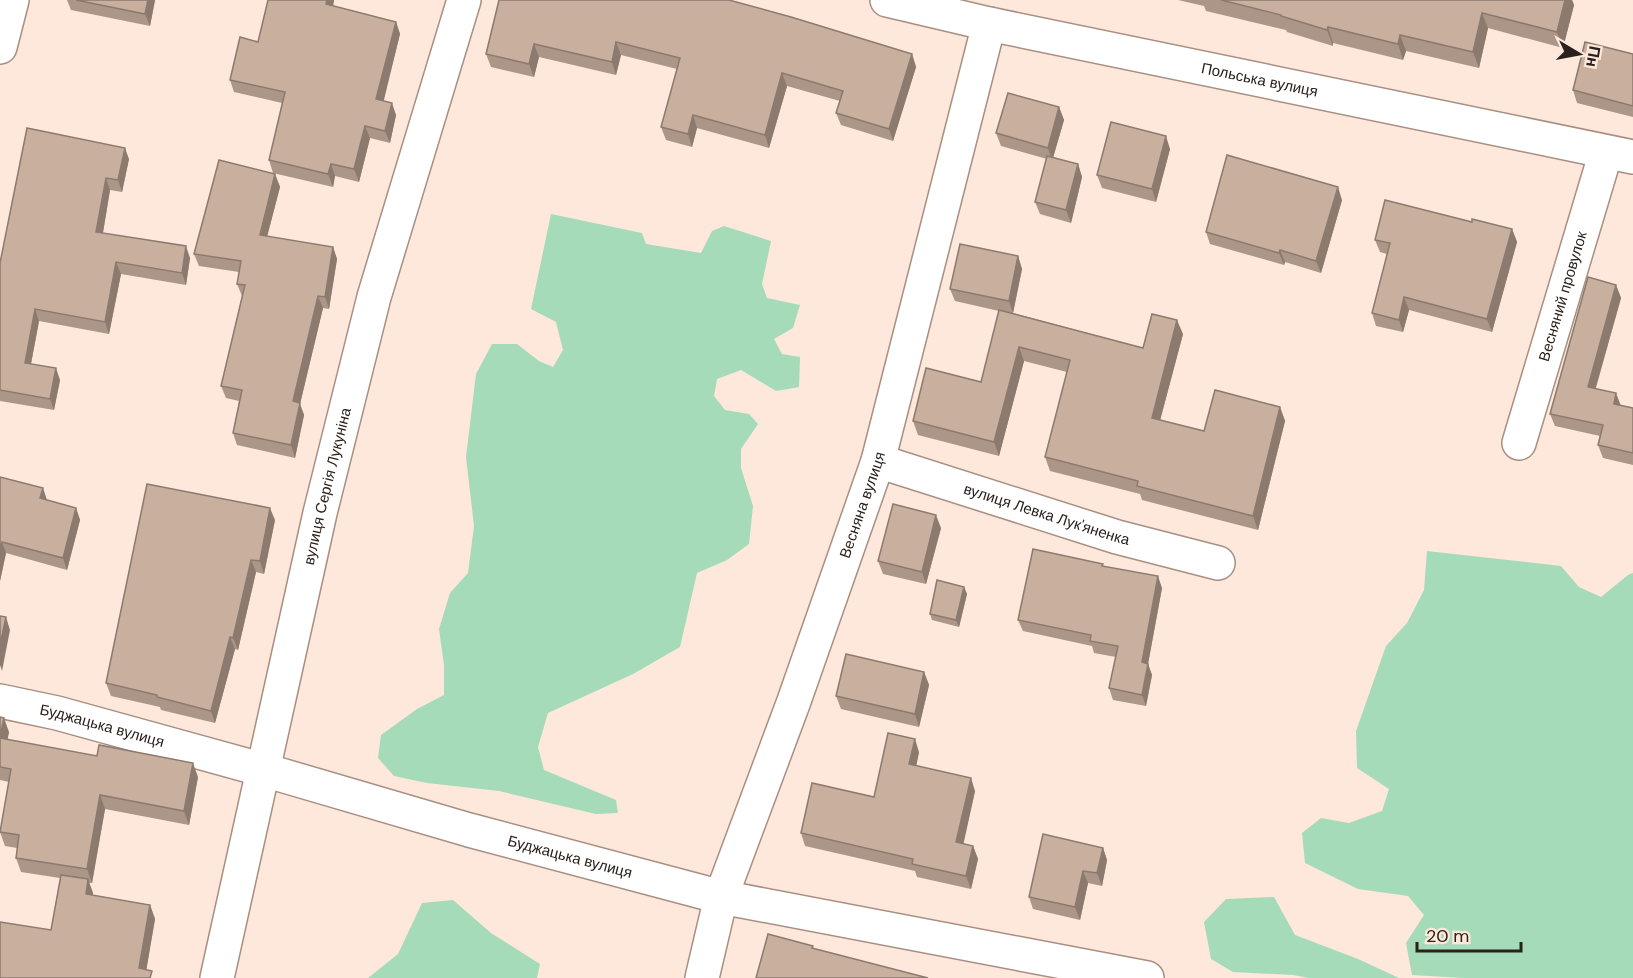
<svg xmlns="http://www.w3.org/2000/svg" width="1633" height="978" viewBox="0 0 1633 978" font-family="'DM Sans',sans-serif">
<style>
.green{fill:#a5dbb8}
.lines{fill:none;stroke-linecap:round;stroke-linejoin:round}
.minor-casing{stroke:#a88f81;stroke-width:36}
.minor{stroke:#fff;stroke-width:33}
.wall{fill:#ac9688}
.shaded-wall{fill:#8c7a6f}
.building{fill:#c8af9e;stroke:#8c7a6f;stroke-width:1.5}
.labels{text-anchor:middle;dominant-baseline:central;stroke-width:5;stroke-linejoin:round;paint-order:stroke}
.street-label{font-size:15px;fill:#2b211c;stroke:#fee7db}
</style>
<rect width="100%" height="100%" fill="#fee7db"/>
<g class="green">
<polygon points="551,214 642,233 646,244 701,253 712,231 724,226 771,241 762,284 767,298 800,305 793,328 774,339 782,354 800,357 799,387 776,391 741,370 717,379 714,396 725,410 749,414 758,424 741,449 741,468 753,506 749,544 727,560 697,573 680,647 633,674 548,713 538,747 544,770 616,800 618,813 596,814 499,791 427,783 394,776 378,758 381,735 417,709 444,695 444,665 439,629 450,593 468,573 474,526 466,457 476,374 492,344 517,344 539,361 553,367 563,350 556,322 531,309"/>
<polygon points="1427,551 1561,566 1579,587 1601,597 1628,575 1633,573 1633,978 1463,978 1412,975 1406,943 1424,915 1408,896 1358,889 1305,863 1302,833 1321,818 1349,823 1382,811 1389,789 1357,768 1356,731 1386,646 1407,623 1424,590"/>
<polygon points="1274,897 1295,935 1358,959 1399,978 1309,978 1293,975 1233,972 1211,959 1204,922 1226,899"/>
<polygon points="453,900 491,933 540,964 537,978 368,978 398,954 422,903"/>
</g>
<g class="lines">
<g class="minor-casing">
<g id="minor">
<path id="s1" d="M887 0 989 24 1633 157"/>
<polyline points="0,47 12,0"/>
<path id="s2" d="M1519 443 1606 152"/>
<path id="s3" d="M878 461 1117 537 1218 563"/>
<path id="s4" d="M0 701 57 713 264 770 469 830 721 897 1147 978"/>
<path id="s5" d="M217 978 320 513 374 297 464 0"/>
<path id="s6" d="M702 978 721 897 794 701 878 461 989 24"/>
</g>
</g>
<use href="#minor" class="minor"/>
</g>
<g class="wall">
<polygon points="67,0 155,0 150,26 71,10"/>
<polygon points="268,0 334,0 333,6 396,22 400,34 383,101 396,115 390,143 370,138 359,182 335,176 333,187 273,173 269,160 282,103 234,92 230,80 258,42"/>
<polygon points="499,0 912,54 916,67 893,141 841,125 836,113 840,101 787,86 769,148 697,128 692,147 666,140 661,127 677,69 621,55 616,75 539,57 534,77 491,67 486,54"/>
<polygon points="1178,0 1572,0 1574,5 1563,48 1488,28 1479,68 1406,51 1403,60 1333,43 1333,46 1287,32 1286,30 1206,11 1204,6"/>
<polygon points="1633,54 1633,117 1577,103 1573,90"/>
<polygon points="1059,107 1064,120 1053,158 1078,164 1082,177 1071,223 1040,214 1035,202 1047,159 1001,146 996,133"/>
<polygon points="1170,149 1156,202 1102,188 1097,175"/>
<polygon points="129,159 122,192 110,190 103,233 190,258 186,285 121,274 109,334 39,321 31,364 60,380 54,410 0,401 0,263"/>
<polygon points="275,174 280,187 267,237 333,247 337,259 329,309 323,308 300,404 304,415 295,458 237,445 233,433 239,401 226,398 221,386 242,296 237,284 239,272 199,266 194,254"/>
<polygon points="1342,200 1321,273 1285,262 1284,265 1210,244 1206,232"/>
<polygon points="1472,222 1512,229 1517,242 1492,332 1409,310 1403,332 1376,326 1372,313 1387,254 1380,252 1375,240"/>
<polygon points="1018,256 1022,269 1013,313 1143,348 1183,334 1160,420 1204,431 1280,407 1285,421 1258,530 1142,500 1140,494 1050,471 1045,457 1067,372 1024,361 999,456 918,435 913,421 981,382 999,311 955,301 950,289"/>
<polygon points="1616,285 1621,298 1596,388 1621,406 1633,408 1633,465 1603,458 1598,445 1600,436 1555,426 1550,414"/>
<polygon points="0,477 47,500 76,508 80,520 67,570 6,553 0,581"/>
<polygon points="275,520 264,574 256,572 238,650 235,649 215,723 161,710 160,707 111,696 106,683"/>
<polygon points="941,528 926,584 883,574 878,561"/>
<polygon points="1103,566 1162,588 1148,664 1152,675 1146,706 1113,700 1109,688 1116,657 1094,653 1092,646 1023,631 1018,620"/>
<polygon points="964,587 967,594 959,627 932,620 930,614"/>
<polygon points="924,672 929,685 919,727 841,709 836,696"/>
<polygon points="0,717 9,732 7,740 198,777 189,825 105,809 92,883 89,883 93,893 93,895 150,905 155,919 146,970 51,930 60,878 21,872 16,858 17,848 5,846 0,832 9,782 0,780"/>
<polygon points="919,752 916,766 975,791 963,844 973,846 978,859 971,889 917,877 915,871 805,846 801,833 874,797"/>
<polygon points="1103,848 1107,860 1102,886 1088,883 1080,920 1033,909 1029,897"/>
</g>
<g class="shaded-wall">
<polygon points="148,0 155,0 150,26 145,14"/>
<polygon points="327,0 334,0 331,17 326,4"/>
<polygon points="1565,0 1572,0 1574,5 1563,48 1557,32"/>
<polygon points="1482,13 1488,28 1479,68 1473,52"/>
<polygon points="396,22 400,34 381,112 376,99"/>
<polygon points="1328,27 1333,43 1333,46 1327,30"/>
<polygon points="1400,35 1406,51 1403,60 1398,44"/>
<polygon points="616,42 621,55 616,75 612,62"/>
<polygon points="534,44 539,57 534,77 529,64"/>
<polygon points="912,54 916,67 893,141 889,129"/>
<polygon points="782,73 787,86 769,148 765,135"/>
<polygon points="392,103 396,115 390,143 385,131"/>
<polygon points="1059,107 1064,120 1052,161 1048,148"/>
<polygon points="693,115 697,128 692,147 688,134"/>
<polygon points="365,126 370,138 359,182 354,169"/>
<polygon points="1166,136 1170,149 1156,202 1152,189"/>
<polygon points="125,148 129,159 122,192 118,180"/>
<polygon points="331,164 335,176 333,187 328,174"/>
<polygon points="1078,164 1082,177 1071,223 1066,210"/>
<polygon points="275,174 280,187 264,248 260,235"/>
<polygon points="106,178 110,190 101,244 96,232"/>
<polygon points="1338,187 1342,200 1321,273 1316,261"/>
<polygon points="1512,229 1517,242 1492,332 1487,319"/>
<polygon points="186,246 190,258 186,285 182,273"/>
<polygon points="333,247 337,259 329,309 325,297"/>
<polygon points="1280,250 1285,262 1284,265 1279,253"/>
<polygon points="1018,256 1022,269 1013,313 1009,301"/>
<polygon points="116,262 121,274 109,334 105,322"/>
<polygon points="1616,285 1621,298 1592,400 1588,387"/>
<polygon points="318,296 323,308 300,404 304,415 295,458 291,445 293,401"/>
<polygon points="1404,297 1409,310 1403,332 1399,320"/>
<polygon points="35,309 39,321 29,374 25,363"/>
<polygon points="1177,320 1183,334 1157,432 1152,418"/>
<polygon points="1019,347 1024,361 999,456 994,442"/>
<polygon points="56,368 60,380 54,410 50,399"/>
<polygon points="1616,393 1621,406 1614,404"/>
<polygon points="1280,407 1285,421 1258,530 1253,516"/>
<polygon points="43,488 47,500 44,510 40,498"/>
<polygon points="76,508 80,520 67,570 63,558"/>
<polygon points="270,508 275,520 264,574 260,561"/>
<polygon points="936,515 941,528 926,584 922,572"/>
<polygon points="2,542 6,553 0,581 0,551"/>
<polygon points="251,560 256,572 238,650 233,638"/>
<polygon points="1158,576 1162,588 1148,664 1152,675 1146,706 1142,695 1142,662"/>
<polygon points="964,587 967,594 959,627 956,620"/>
<polygon points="6,617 10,630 2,671 0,665 0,645"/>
<polygon points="230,637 235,649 215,723 211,711"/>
<polygon points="924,672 929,685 919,727 915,714"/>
<polygon points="4,718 9,732 5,752 0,739"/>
<polygon points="915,739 919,752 914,777 909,764"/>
<polygon points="193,763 198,777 189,825 184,811"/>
<polygon points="971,778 975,791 961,855 956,842"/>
<polygon points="100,795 105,809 92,883 87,869"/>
<polygon points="973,846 978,859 971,889 966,876"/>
<polygon points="1103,848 1107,860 1102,886 1097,873"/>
<polygon points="1083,871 1088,883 1080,920 1075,907"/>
<polygon points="88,879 93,893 91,908 86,894"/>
<polygon points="150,905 155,919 145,978 139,968"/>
</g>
<g class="building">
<polygon points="76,0 148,0 145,14"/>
<polygon points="268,0 327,0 326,4 396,22 376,99 392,103 385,131 365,126 354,169 331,164 328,174 269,160 285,92 230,80 240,37 258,42"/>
<polygon points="499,0 729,0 791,17 912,54 889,129 836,113 843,91 782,73 765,135 693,115 688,134 661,127 680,58 616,42 612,62 534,44 529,64 486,54"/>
<polygon points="1221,0 1565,0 1557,32 1482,13 1473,52 1400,35 1398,44 1328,27 1327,30 1281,16 1281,15"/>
<polygon points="1585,42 1633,54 1633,106 1573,90"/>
<polygon points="1008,93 1059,107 1048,148 996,133"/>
<polygon points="1111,122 1166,136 1152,189 1097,175"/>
<polygon points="27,128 125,148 118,180 106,178 96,232 186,246 182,273 116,262 105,322 35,309 25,363 56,368 50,399 0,390 0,263"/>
<polygon points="1227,155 1338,187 1316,261 1280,250 1279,253 1206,232"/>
<polygon points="1047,156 1078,164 1066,210 1035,202"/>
<polygon points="219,160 275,174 260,235 333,247 325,297 318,296 293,401 300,403 291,445 233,433 242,390 221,386 245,285 237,284 241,261 194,254"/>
<polygon points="1385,200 1472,222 1472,219 1512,229 1487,319 1404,297 1399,320 1372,313 1390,243 1375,240"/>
<polygon points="960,244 1018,256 1009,301 950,289"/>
<polygon points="1588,277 1616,285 1588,387 1616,393 1614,404 1633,408 1633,453 1598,445 1603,425 1550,414"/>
<polygon points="999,310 1143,348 1152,314 1177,320 1152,418 1204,431 1215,390 1280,407 1253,516 1137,486 1138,481 1045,457 1070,360 1019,347 994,442 913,421 926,368 981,382"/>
<polygon points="0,477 43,488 40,498 76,508 63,558 2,542 0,551"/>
<polygon points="147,484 270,508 260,561 251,560 233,638 230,637 211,711 157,697 157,695 106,683"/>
<polygon points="893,504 936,515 922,572 878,561"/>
<polygon points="1033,549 1103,564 1102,566 1158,576 1142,662 1148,664 1142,695 1109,688 1118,646 1090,641 1091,635 1018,620"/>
<polygon points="937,580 964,587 956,620 930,614"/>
<polygon points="0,616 6,617 0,645"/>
<polygon points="846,654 924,672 915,714 836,696"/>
<polygon points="0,717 4,718 0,737"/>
<polygon points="888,733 915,739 909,764 971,778 956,842 973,846 966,876 912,864 913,859 801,833 812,783 874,797"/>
<polygon points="0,738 97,756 99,745 193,763 184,811 100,795 87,869 16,858 19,835 0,832 11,769 0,767"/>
<polygon points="1043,834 1103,848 1097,873 1083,871 1075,907 1029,897"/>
<polygon points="61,875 88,879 86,894 150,905 139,968 152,971 150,978 0,978 0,922 51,930"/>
<polygon points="768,934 813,946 812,948 928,978 756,978"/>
</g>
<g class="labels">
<g class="street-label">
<text stroke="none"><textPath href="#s1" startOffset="381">Польська вулиця</textPath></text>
<text stroke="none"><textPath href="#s2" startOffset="153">Весняний провулок</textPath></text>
<text stroke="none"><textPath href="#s5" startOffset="504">вулиця Сергія Лукуніна</textPath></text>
<text stroke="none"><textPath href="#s6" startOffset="500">Весняна вулиця</textPath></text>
<text stroke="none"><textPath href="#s3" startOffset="177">вулиця Левка Лук'яненка</textPath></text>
<text stroke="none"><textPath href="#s4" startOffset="105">Буджацька вулиця</textPath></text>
<text stroke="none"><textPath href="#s4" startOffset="591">Буджацька вулиця</textPath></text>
</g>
</g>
<g transform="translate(1579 54) rotate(100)" stroke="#fee7db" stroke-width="4.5" paint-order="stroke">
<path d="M0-4.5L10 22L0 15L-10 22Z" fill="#2b211c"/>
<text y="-9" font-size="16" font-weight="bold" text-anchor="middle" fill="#2b211c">Пн</text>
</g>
<path d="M1417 942v9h104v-9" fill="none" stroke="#2b211c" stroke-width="3"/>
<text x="1426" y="942" font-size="18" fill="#2b211c" stroke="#fee7db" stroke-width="4.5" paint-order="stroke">20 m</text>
</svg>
